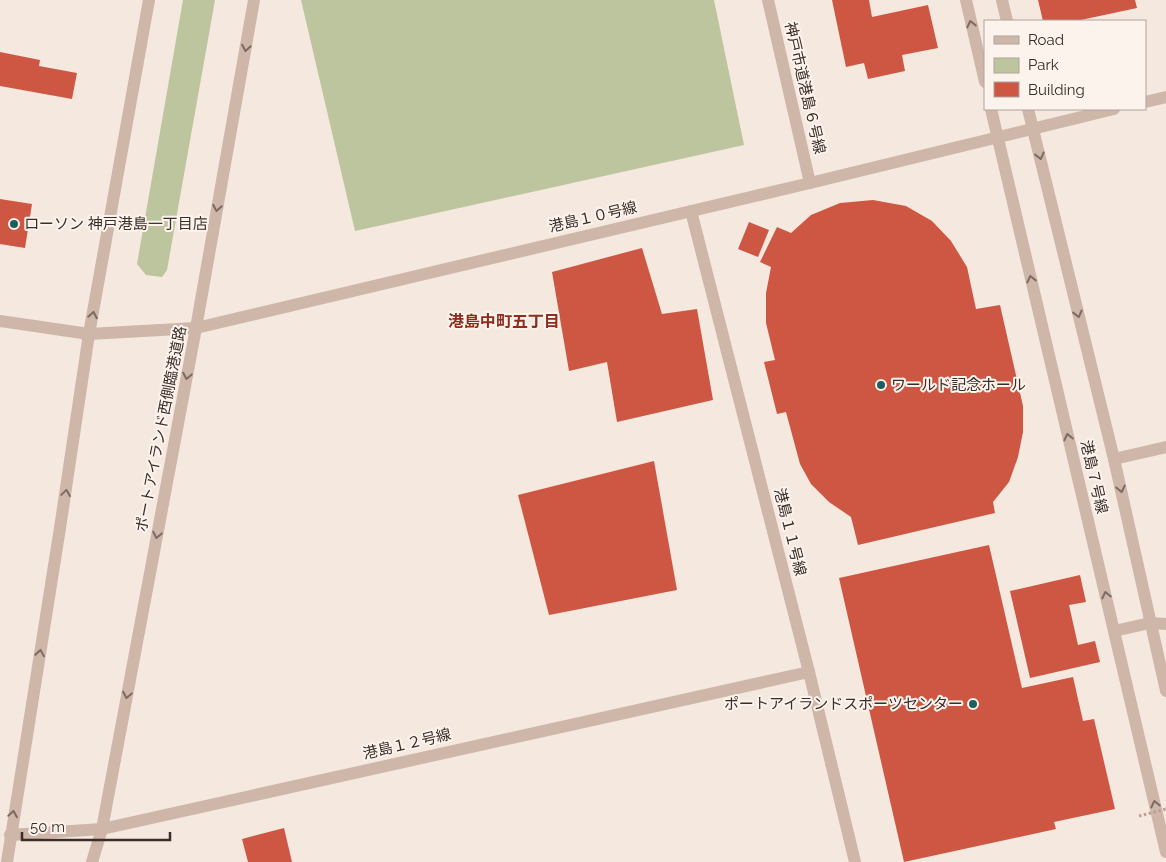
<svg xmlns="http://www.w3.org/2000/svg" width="1166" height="862" viewBox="0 0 1166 862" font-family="Raleway,'Noto Sans JP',sans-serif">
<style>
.green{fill:#bcc59d}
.building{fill:#ce5743}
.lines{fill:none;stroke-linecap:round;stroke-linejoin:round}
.minor{stroke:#ceb6a9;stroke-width:12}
.path-bridge{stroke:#baa093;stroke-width:3;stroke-dasharray:2.5 2.5;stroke-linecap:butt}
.oneway{stroke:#7d6b63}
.poi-dot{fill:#1c5f5d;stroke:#fbf3ec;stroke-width:2}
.labels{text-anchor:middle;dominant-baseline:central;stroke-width:4;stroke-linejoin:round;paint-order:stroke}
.street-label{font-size:15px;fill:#3b2d29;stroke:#fbf3ec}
.poi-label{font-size:15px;fill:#3b2d29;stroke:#fbf3ec;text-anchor:start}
.neighbourhood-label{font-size:16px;font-weight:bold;fill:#8f2c1d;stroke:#fbf3ec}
</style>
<rect width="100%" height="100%" fill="#f4e8df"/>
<g class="green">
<polygon points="183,0 215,0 167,270 162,277 146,275 137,264"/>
<polygon points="301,0 714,0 744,145 355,231"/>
</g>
<g class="building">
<polygon points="832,0 869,0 872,17 928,5 938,48 902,55 905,71 868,79 864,63 846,67"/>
<polygon points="1038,0 1135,0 1137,8 1076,21 1043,21"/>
<polygon points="0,52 40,60 39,66 77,73 72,99 0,86"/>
<polygon points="0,199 32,204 25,248 0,244"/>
<polygon points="873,200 906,206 932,221 951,241 967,267 976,309 1000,305 1023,406 1023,432 1018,457 1009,482 993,502 995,513 858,545 851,517 829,502 811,484 800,464 786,412 777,414 764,362 775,360 766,323 766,293 771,267 760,262 777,227 791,233 811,215 840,203"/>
<polygon points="749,222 769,230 758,257 738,249"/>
<polygon points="642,248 662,314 697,309 713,400 617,422 607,362 569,371 552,272"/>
<polygon points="654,461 677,590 549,615 518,495"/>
<polygon points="989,545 1022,688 1073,677 1083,721 1094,719 1115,809 1054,822 1056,829 904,862 839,578"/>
<polygon points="1080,575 1086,602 1069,605 1078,645 1095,641 1100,662 1030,678 1010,591"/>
<polygon points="284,828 292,862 248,862 242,839"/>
</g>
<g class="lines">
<g class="minor">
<polyline points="768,0 810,183"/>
<polyline points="966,0 985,82"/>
<polyline points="1002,0 1007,21"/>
<polyline points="1145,102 1166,97"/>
<polyline points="991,109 1166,852"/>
<polyline points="1028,109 1114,459 1166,691"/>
<polyline points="691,211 809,672 855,862"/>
<polyline points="0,321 89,334 196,328 810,183 1114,109"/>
<polyline points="1114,459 1166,447"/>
<polyline points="1114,631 1150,623 1166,624"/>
<polyline points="10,835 102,829 809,672"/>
<polyline points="7,862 60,528 89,334 149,0"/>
<polyline points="92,862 102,829 196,328 254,0"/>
</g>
<polyline class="path-bridge" points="1139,816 1166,809"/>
</g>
<defs><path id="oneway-chevron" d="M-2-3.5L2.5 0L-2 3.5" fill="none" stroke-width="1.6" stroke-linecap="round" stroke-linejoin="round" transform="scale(1.25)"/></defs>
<g class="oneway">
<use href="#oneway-chevron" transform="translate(971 24) rotate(-103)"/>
<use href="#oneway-chevron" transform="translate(246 48) rotate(100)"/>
<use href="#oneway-chevron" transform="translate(1040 156) rotate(76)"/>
<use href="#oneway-chevron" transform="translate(217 208) rotate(100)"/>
<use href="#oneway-chevron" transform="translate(1031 279) rotate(-103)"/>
<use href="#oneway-chevron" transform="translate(1078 314) rotate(76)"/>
<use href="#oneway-chevron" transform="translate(93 315) rotate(-80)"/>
<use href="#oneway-chevron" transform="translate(187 376) rotate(101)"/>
<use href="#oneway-chevron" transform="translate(1068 437) rotate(-103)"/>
<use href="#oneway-chevron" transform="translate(1121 489) rotate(78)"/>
<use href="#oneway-chevron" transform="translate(66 493) rotate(-82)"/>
<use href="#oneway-chevron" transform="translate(157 535) rotate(101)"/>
<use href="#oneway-chevron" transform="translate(1106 595) rotate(-103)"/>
<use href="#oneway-chevron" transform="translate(40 653) rotate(-81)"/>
<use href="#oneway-chevron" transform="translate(127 695) rotate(101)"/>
<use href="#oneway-chevron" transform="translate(1155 804) rotate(-103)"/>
<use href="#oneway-chevron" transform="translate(13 814) rotate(-81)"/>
</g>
<g class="poi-dot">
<circle cx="14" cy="224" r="5"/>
<circle cx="881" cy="385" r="5"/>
<circle cx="973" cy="704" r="5"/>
</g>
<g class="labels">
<g class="street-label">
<text transform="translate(805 88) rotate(77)">神戸市道港島６号線</text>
<text transform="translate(593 217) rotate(-13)">港島１０号線</text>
<text transform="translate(161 429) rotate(-79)">ポートアイランド西側臨港道路</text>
<text transform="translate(1094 477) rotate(77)">港島７号線</text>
<text transform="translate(790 532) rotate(76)">港島１１号線</text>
<text transform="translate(407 744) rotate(-13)">港島１２号線</text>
</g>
<g class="poi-label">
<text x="24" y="224">ローソン 神戸港島一丁目店</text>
<text x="891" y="385">ワールド記念ホール</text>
<text x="963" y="704" text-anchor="end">ポートアイランドスポーツセンター</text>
</g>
<g class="neighbourhood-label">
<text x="504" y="321">港島中町五丁目</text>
</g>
</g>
<rect x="984" y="20" width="162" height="90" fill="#fbf3ec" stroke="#aea49e"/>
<rect x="994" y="36" width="25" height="8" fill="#ceb6a9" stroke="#aea49e"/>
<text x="1028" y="45" font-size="15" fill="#3b2d29">Road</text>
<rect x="994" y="58" width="25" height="15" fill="#bcc59d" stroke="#aea49e"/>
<text x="1028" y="70" font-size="15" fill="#3b2d29">Park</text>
<rect x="994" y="82" width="25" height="15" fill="#ce5743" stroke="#aea49e"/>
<text x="1028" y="95" font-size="15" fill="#3b2d29">Building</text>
<path d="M22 832v8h148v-8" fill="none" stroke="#3b2d29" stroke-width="2.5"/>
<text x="30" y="832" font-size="15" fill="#3b2d29" stroke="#fbf3ec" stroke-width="4" paint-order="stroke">50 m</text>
</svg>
